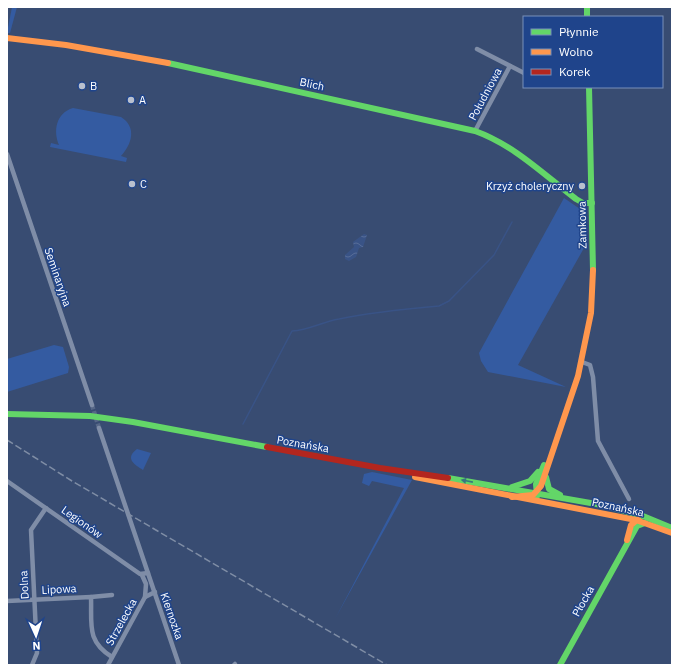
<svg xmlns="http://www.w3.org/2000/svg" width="679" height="672" viewBox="0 0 679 672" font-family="'IBM Plex Sans',sans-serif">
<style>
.grass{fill:#345ba1}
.water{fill:url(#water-waves)}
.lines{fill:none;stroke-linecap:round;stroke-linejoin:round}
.stream{stroke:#395386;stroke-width:1.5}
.street-tunnel{stroke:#566787;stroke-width:4.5;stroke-dasharray:4.5 2;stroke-linecap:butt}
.street{stroke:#7f8da7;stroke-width:4.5}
.fast{stroke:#63d668;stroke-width:6}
.slow{stroke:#ff974d;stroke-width:6}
.jam{stroke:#b3261e;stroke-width:6}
.rail{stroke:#7f8da5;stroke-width:1.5;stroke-dasharray:7 3;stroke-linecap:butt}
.oneway{fill:#37777f}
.poi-dot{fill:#b9c0ce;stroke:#1f448b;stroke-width:1.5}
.labels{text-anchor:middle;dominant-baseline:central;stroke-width:3;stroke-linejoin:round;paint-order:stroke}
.street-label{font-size:11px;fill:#fff;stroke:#1f448b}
.poi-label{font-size:11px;fill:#fff;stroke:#1f448b;text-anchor:start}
</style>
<defs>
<pattern id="water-waves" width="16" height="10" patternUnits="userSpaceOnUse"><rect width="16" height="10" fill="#395386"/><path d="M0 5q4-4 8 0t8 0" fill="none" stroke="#576d98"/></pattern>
</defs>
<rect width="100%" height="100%" fill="#384c72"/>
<g class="grass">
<polygon points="12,7 17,7 10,33 7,33"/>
<path d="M73 108 121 117C137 127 132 144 121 156L127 158 126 162 50 147 51 143 59 145C53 131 56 113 73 108Z"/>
<polygon points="564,198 583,211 584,248 518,365 566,387 488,372 481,361 479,353"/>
<polygon points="54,345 63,347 69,367 68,373 7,392 7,359"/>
<path d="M137 449 151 453 143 470C133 464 125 458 137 449Z"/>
<polygon points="372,472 412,480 335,619 404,488 372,481 369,486 362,483 364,474"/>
</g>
<polygon class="water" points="364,234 367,235 363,247 359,248 356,257 349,261 345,259 345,255 354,247 353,242"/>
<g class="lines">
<path class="stream" d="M243 424 292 331C309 330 322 322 339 319 372 312 405 309 439 306L449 301 494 255 512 222"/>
<polyline class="street-tunnel" points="92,405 99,428"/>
<g class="street">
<polyline points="477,49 524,73"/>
<polyline points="475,131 510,66"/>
<polyline points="7,154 92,405"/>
<polyline points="582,362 590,365 593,377 598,441 629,499"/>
<polyline points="99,428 179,665"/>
<polyline points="7,481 140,574 148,573"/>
<polyline points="142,575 146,584 145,597"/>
<polyline points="91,597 112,595"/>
<path d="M7 601 91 597C92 624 86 641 112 657"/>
<polyline points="32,665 37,653 31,530 46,508"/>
<polyline points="108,665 145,597 155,592"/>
<polyline points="234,665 235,664"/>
</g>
<g class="fast">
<polyline points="587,7 587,17"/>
<path d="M168 63 475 131C514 145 543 174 576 199L583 203H592"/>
<polyline points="589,87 593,270"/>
<polyline points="7,414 90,416 133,422 267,447"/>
<polyline points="546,477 549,489 560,495"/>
<polyline points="448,478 602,505 643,516 672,528"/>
<polyline points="512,487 530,481 538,472"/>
<polyline points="537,496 536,484 544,465"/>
<polyline points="560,665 637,526 645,523"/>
</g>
<g class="slow">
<polyline points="7,38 66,45 168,63"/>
<polyline points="415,477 636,520 672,533"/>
<polyline points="512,497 533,495 541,486 578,376 591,313 593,270"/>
<polyline points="627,540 631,525 638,519"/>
</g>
<polyline class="jam" points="267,447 380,468 448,478"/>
<polyline class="rail" points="7,440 72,481 387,665"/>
</g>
<defs><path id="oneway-solid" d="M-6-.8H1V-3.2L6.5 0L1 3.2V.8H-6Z"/></defs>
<use class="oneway" href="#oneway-solid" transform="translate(467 481) rotate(-169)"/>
<g class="poi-dot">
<circle cx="82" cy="86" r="4"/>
<circle cx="131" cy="100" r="4"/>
<circle cx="132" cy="184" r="4"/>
<circle cx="582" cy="186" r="4"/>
</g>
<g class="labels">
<g class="street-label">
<text transform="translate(312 84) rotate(12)">Blich</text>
<text transform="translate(485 94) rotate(-62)">Południowa</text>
<text transform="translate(582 225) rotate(-91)">Zamkowa</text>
<text transform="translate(58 277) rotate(71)">Seminaryjna</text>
<text transform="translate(303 444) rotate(10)">Poznańska</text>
<text transform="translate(618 507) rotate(12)">Poznańska</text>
<text transform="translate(82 522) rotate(35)">Legionów</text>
<text transform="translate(24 585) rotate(-93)">Dolna</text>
<text transform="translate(59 589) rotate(-3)">Lipowa</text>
<text transform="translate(583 601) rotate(-61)">Płocka</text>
<text transform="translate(172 616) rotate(71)">Kiernozka</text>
<text transform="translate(121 622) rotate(-61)">Strzelecka</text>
</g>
<g class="poi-label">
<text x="90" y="86">B</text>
<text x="139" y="100">A</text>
<text x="140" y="184">C</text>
<text x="574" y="186" text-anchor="end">Krzyż choleryczny</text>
</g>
</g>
<rect width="679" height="672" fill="none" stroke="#ffffff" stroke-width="16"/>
<rect x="523" y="16" width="140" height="72" fill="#1f448b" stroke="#798fb9"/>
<rect x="531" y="29" width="20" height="6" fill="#63d668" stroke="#798fb9"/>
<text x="559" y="36" font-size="12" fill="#ffffff">Płynnie</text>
<rect x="531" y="49" width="20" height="6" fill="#ff974d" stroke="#798fb9"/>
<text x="559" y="56" font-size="12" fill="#ffffff">Wolno</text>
<rect x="531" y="69" width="20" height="6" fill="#b3261e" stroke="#798fb9"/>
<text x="559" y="76" font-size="12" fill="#ffffff">Korek</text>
<g transform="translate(36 636) rotate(177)" stroke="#1f448b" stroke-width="3" paint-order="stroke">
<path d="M0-3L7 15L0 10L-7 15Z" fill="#ffffff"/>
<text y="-6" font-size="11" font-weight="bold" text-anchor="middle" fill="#ffffff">N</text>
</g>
</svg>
